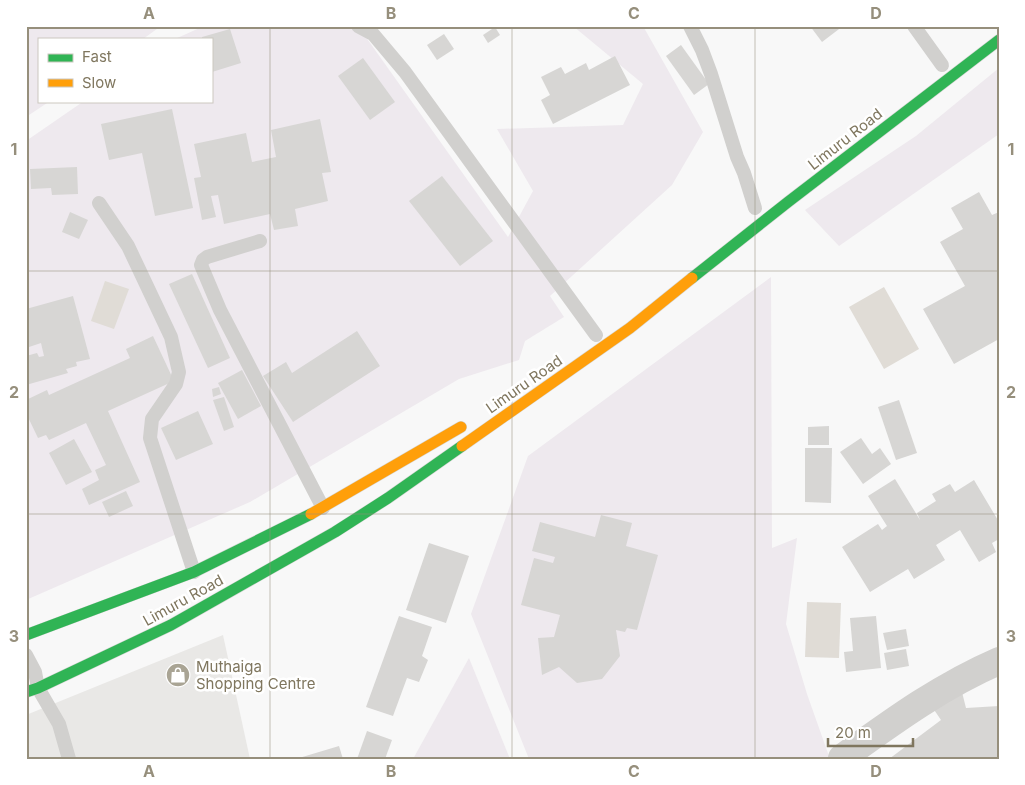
<svg xmlns="http://www.w3.org/2000/svg" width="1025" height="785" viewBox="0 0 1025 785" font-family="Inter,sans-serif">
<style>
.built{fill:#e9e8e6}
.green{fill:#eee9ee}
.water{fill:#e0dcd6}
.building{fill:#d7d6d4}
.lines{fill:none;stroke-linecap:round;stroke-linejoin:round}
.fast-casing{stroke:#d5d5d3;stroke-width:12}
.slow-casing{stroke:#d5d5d3;stroke-width:12}
.lane{stroke:#d1d0ce;stroke-width:14}
.street{stroke:#d1d0ce;stroke-width:28}
.fast{stroke:#30b455;stroke-width:11}
.slow{stroke:#ff9f0a;stroke-width:11}
.grid{fill:none;stroke:#968f7c;stroke-width:1;stroke-opacity:0.55}
.labels{text-anchor:middle;dominant-baseline:central;stroke-width:5;stroke-linejoin:round;paint-order:stroke}
.street-label{font-size:15px;fill:#7f765e;stroke:#fff}
.poi-label{font-size:15px;fill:#7f765e;stroke:#fff;text-anchor:start}
.neatline{fill:none;stroke:#968f7c;stroke-width:2}
.grid-label{font-size:16px;text-anchor:middle;font-weight:bold;fill:#968f7c}
</style>
<rect width="100%" height="100%" fill="#f8f8f8"/>
<polygon class="built" points="223,635 250,759 26,759 26,715"/>
<g class="green">
<polygon points="26,26 161,26 143,39 39,39 39,101 50,101 26,117"/>
<polygon points="204,26 358,26 508,237 533,191 497,129 623,125 643,84 573,26 643,26 703,132 672,185 550,296 564,317 525,341 519,360 459,379 250,502 26,600 26,141 84,101 211,101 211,39 175,39"/>
<polygon points="999,68 999,134 839,246 805,210 916,136"/>
<polygon points="771,277 772,548 797,538 786,624 807,694 830,759 529,759 471,614 528,456"/>
<polygon points="469,658 510,759 413,759"/>
</g>
<g class="water">
<polygon points="105,281 129,289 114,329 91,321"/>
<polygon points="884,287 919,349 884,369 849,307"/>
<polygon points="807,602 841,603 839,658 805,657"/>
</g>
<g class="building">
<polygon points="810,26 843,26 822,42"/>
<polygon points="495,27 500,35 488,43 483,35"/>
<polygon points="230,29 241,63 212,72 211,39 202,39 202,37"/>
<polygon points="444,34 454,49 437,60 427,45"/>
<polygon points="681,45 709,84 694,95 666,56"/>
<polygon points="615,56 630,85 553,124 541,100 550,95 541,77 561,67 565,74 586,63 589,70"/>
<polygon points="363,58 395,102 370,120 338,76"/>
<polygon points="172,109 193,208 155,216 142,153 109,160 101,124"/>
<polygon points="320,119 331,172 322,173 328,201 295,209 298,226 274,230 270,214 224,224 218,195 211,196 216,217 202,220 194,178 201,177 194,144 246,133 252,162 276,157 271,130"/>
<polygon points="77,167 78,194 52,195 51,188 31,189 30,169"/>
<polygon points="442,176 493,241 460,266 409,201"/>
<polygon points="979,192 992,215 999,212 999,339 954,364 923,309 965,286 940,242 963,229 951,208"/>
<polygon points="70,212 88,220 79,239 62,232"/>
<polygon points="192,274 230,358 208,368 169,284"/>
<polygon points="73,296 90,359 76,362 77,366 66,369 68,373 26,385 26,356 37,353 39,357 44,356 41,343 29,347 26,336 26,309"/>
<polygon points="357,331 380,366 293,422 263,376 286,362 292,373"/>
<polygon points="153,336 174,381 108,411 140,482 89,505 82,489 99,480 95,470 106,465 86,423 49,440 46,435 38,438 26,413 26,400 47,390 49,395 130,358 126,349"/>
<polygon points="242,370 261,406 238,419 218,383"/>
<polygon points="219,387 221,394 213,397 212,389"/>
<polygon points="224,397 234,427 224,431 213,400"/>
<polygon points="899,400 917,453 896,460 878,407"/>
<polygon points="198,411 213,444 176,460 161,428"/>
<polygon points="829,426 829,445 808,445 808,427"/>
<polygon points="861,438 872,454 880,448 891,464 863,484 840,452"/>
<polygon points="74,439 92,472 66,485 49,453"/>
<polygon points="805,448 832,448 831,503 805,502"/>
<polygon points="895,479 920,520 917,513 936,501 932,494 950,484 955,492 974,480 999,522 999,539 992,543 996,552 979,562 960,530 936,545 945,560 914,579 908,569 870,592 842,547 878,524 882,530 887,526 868,496"/>
<polygon points="126,491 133,506 109,517 102,502"/>
<polygon points="601,515 632,523 626,546 658,555 637,630 627,628 625,632 616,630 620,656 602,679 577,683 559,667 542,675 538,638 554,637 560,615 521,605 534,558 553,563 555,557 532,551 540,522 595,537"/>
<polygon points="429,543 469,556 446,623 406,610"/>
<polygon points="399,616 432,627 422,656 428,660 419,682 407,678 393,716 366,707"/>
<polygon points="876,616 881,668 846,672 844,652 853,651 850,618"/>
<polygon points="906,629 909,646 887,650 883,633"/>
<polygon points="906,649 909,666 887,670 884,653"/>
<polygon points="960,684 966,708 999,706 999,759 889,759 941,720 924,695"/>
<polygon points="367,731 392,740 385,759 357,759"/>
<polygon points="339,746 343,759 299,759 299,758"/>
</g>
<g class="lines">
<g class="fast-casing">
<g id="fast">
<polyline points="692,278 788,202 999,40"/>
<polyline points="26,635 194,572 311,514"/>
<polyline points="26,692 38,688 171,625 335,532 388,498 462,446"/>
</g>
</g>
<g class="slow-casing">
<g id="slow">
<polyline points="462,446 630,328 692,278"/>
<polyline points="311,514 461,427"/>
</g>
</g>
<g class="lane">
<polyline points="358,26 373,34 405,72 596,335"/>
<polyline points="690,26 702,50 711,74 737,157 744,173 755,208"/>
<polyline points="914,26 942,65"/>
<polyline points="99,203 128,246 171,337 179,372 176,384 152,419 150,438 194,572"/>
<polyline points="260,241 207,257 203,260 201,265 220,310 323,508"/>
<polyline points="26,655 35,672 38,688 59,724 69,759"/>
</g>
<path class="street" d="M842 758C892 722 941 686 999 661"/>
<use href="#fast" class="fast"/>
<use href="#slow" class="slow"/>
</g>
<path class="grid" d="M270 26V759M512 26V759M755 26V759M26 271H999M26 514H999"/>
<defs>
<g id="shop-disc" transform="scale(1.25)"><circle r="9.5" fill="#a9a494" stroke="#fff"/><path d="M-5-2.5h2.3a2.7 3.5 0 0 1 5.4 0H5L5.5 6h-11ZM-1.5-2.5h3a1.5 2.3 0 0 0-3 0Z" fill="#fff"/></g>
</defs>
<g fill-rule="evenodd">
<use href="#shop-disc" x="178" y="675"/>
</g>
<g class="labels">
<g class="street-label">
<text transform="translate(845 139) rotate(-38)">Limuru Road</text>
<text transform="translate(524 384) rotate(-35)">Limuru Road</text>
<text transform="translate(183 600) rotate(-29)">Limuru Road</text>
</g>
<g class="poi-label">
<text x="196" y="666">Muthaiga<tspan x="196" dy="17">Shopping Centre</tspan></text>
</g>
</g>
<rect width="1025" height="785" fill="none" stroke="#ffffff" stroke-width="55"/>
<rect x="38" y="38" width="175" height="65" fill="#ffffff" stroke="#ccc8bf"/>
<rect x="48" y="54" width="25" height="8" fill="#30b455" stroke="#ccc8bf"/>
<text x="82" y="62" font-size="15" fill="#7f765e">Fast</text>
<rect x="48" y="79" width="25" height="8" fill="#ff9f0a" stroke="#ccc8bf"/>
<text x="82" y="88" font-size="15" fill="#7f765e">Slow</text>
<path d="M828 738v8h85v-8" fill="none" stroke="#7f765e" stroke-width="2.5"/>
<text x="835" y="738" font-size="15" fill="#7f765e" stroke="#ffffff" stroke-width="4" paint-order="stroke">20 m</text>
<rect x="28" y="28" width="970" height="730" class="neatline"/>
<g class="grid-label">
<text x="149" y="19">A</text>
<text x="391" y="19">B</text>
<text x="634" y="19">C</text>
<text x="876" y="19">D</text>
<text x="14" y="155">1</text>
<text x="1011" y="155">1</text>
<text x="14" y="398">2</text>
<text x="1011" y="398">2</text>
<text x="14" y="642">3</text>
<text x="1011" y="642">3</text>
<text x="149" y="777">A</text>
<text x="391" y="777">B</text>
<text x="634" y="777">C</text>
<text x="876" y="777">D</text>
</g>
</svg>
